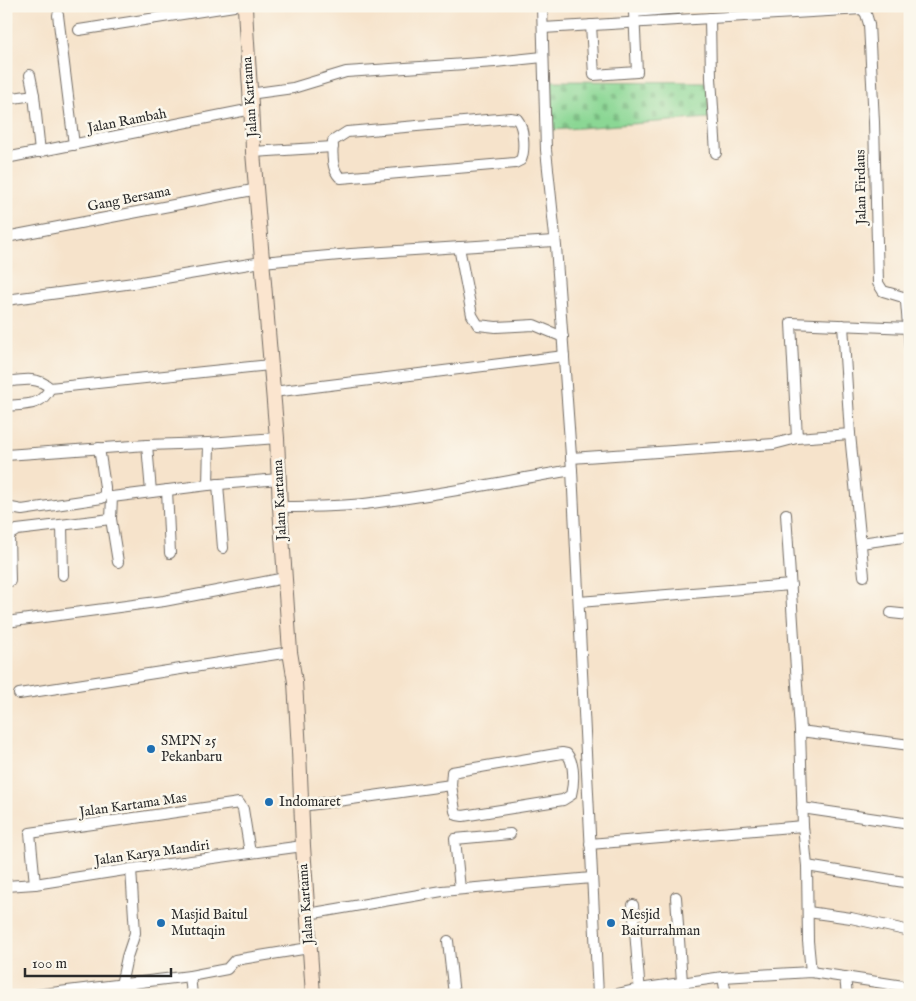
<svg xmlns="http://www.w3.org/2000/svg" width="916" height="1001" viewBox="0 0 916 1001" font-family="'IM FELL English',serif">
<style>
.cemetery{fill:url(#cemetery-stones);stroke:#5b8160}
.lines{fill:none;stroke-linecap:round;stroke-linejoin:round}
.street-casing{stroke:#726b63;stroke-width:12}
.secondary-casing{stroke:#726b63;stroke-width:16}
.street{stroke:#fff;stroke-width:10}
.secondary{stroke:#fbe5cf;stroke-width:14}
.poi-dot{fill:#1f6fb2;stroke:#fbf7ec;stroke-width:2}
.labels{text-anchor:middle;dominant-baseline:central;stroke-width:5;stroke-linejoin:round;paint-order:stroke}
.street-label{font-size:14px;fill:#2b2b2b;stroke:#fbf7ec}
.poi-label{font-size:14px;fill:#2b2b2b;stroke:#fbf7ec;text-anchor:start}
</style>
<defs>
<pattern id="cemetery-stones" width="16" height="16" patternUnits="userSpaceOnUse" patternTransform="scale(1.25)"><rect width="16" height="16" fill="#8bd794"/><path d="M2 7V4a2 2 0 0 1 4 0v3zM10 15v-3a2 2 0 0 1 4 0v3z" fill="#78b980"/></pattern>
</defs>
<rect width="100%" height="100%" fill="#fbf7ec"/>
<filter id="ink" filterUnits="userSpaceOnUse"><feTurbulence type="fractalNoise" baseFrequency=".02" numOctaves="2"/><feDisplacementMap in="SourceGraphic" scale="10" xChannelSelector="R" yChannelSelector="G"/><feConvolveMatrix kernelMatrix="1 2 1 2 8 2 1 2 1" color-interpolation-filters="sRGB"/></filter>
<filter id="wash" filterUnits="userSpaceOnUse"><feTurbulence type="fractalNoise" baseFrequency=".0096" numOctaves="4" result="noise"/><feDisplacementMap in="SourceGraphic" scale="20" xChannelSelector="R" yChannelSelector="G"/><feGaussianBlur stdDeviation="1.12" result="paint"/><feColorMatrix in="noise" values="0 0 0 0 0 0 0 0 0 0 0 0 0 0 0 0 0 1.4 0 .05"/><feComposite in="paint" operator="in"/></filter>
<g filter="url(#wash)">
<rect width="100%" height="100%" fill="#f6e3cb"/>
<polygon class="cemetery" points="550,81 707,82 709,118 553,130"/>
</g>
<g filter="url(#ink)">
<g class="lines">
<g class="street-casing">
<g id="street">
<polyline points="542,6 546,150 556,246 572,470 598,995"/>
<polyline points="634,6 634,12 679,8 679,6"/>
<polyline points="862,6 862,9 866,14 869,24 874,122 878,283 883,291 903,297 906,302 910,349"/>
<polyline points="58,15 74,145"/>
<polyline points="710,18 711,78 716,153"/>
<polyline points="591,25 594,75 637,72 634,12"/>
<polyline points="543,28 862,9"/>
<polyline points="79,30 234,6"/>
<polyline points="30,75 34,95"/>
<polyline points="249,94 293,88 346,72 495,62 543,57"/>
<polyline points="6,99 34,95 40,152"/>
<path d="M510 118 517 119C524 127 525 150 521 160L515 163 341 178C331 171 332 152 333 141L347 132Z"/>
<polyline points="253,152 333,147"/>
<polyline points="6,158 252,109"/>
<polyline points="6,237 258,189"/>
<polyline points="459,247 472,315 478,325 496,327 534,325 563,337"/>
<polyline points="6,300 141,282 262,262 351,254 554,241"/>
<polyline points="843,325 850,434 797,438 791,323 909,328"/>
<path d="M6 382C21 380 38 376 50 388"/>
<polyline points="50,388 270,365"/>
<polyline points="273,392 564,356"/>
<path d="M6 406C25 404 41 407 50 388"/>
<polyline points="850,434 864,576"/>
<polyline points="209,443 277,438"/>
<polyline points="147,445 151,492"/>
<polyline points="6,455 147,445 209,443 208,485"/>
<polyline points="571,458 774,444 797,438"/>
<polyline points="218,484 223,548"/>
<polyline points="167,490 170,553"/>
<polyline points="6,507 22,510 102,498 105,493 105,487 99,448"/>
<path d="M280 507C310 507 341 507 372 503 439 495 506 481 572 470"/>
<polyline points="786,514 800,731 803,826 807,866 808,941 811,972"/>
<polyline points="62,525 63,575"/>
<polyline points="861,543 910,536"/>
<polyline points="118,562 111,519 112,497 208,485 279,479"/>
<polyline points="10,581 9,535 17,530 111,519"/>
<polyline points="579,602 791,585"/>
<polyline points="891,613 910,615"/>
<polyline points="6,622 164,601 285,578"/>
<polyline points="19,694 290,652"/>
<polyline points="800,731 910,745"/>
<path d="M562 753 567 754C575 764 574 783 571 795L563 800 463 816 457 815 455 811 451 785 452 772Z"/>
<polyline points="302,806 451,785"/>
<polyline points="802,808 910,824"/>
<polyline points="590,844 803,826"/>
<polyline points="807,866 910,883"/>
<polyline points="35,884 30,833 239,803 243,809 250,853"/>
<polyline points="6,886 35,884 131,869 303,846"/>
<polyline points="460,889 455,839 510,834"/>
<polyline points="676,897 682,982"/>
<polyline points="633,905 640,994"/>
<polyline points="808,912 851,918 910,931"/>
<polyline points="308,914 442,891 592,878"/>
<polyline points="448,941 454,995"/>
<polyline points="190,976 192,995"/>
<polyline points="723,977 726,995"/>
<polyline points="845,977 847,995"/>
<polyline points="35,995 190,976 227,969 235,960 309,948"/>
<polyline points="121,995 121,985 127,957 135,933 131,869"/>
<polyline points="613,995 639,989 723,977 811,972 910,987"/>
</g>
</g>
<g class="secondary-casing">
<path id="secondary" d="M245 6C247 55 252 103 253 152L277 438 280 507 290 652 295 682 299 751 303 846 313 995"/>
</g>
<use href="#street" class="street"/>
<use href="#secondary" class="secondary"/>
</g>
</g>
<g class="poi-dot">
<circle cx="151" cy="749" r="5"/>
<circle cx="269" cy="802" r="5"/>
<circle cx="161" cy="923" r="5"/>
<circle cx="611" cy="923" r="5"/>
</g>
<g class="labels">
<g class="street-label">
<text transform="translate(250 97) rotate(-94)">Jalan Kartama</text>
<text transform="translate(127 121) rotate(-11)">Jalan Rambah</text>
<text transform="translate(861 187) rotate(-91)">Jalan Firdaus</text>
<text transform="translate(129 199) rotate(-11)">Gang Bersama</text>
<text transform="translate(280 500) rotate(-93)">Jalan Kartama</text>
<text transform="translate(133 805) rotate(-8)">Jalan Kartama Mas</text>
<text transform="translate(152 853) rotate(-8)">Jalan Karya Mandiri</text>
<text transform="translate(306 904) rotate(-94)">Jalan Kartama</text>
</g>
<g class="poi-label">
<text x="161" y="741">SMPN 25<tspan x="161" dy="16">Pekanbaru</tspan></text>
<text x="279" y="802">Indomaret</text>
<text x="171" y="915">Masjid Baitul<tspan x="171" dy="16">Muttaqin</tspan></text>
<text x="621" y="915">Mesjid<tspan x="621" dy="16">Baiturrahman</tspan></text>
</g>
</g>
<rect width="916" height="1001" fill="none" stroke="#fbf7ec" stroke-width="25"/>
<path d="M25 968v8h146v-8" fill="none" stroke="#2b2b2b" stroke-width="2.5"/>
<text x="32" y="968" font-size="15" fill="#2b2b2b" stroke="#fbf7ec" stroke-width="4" paint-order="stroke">100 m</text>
</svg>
